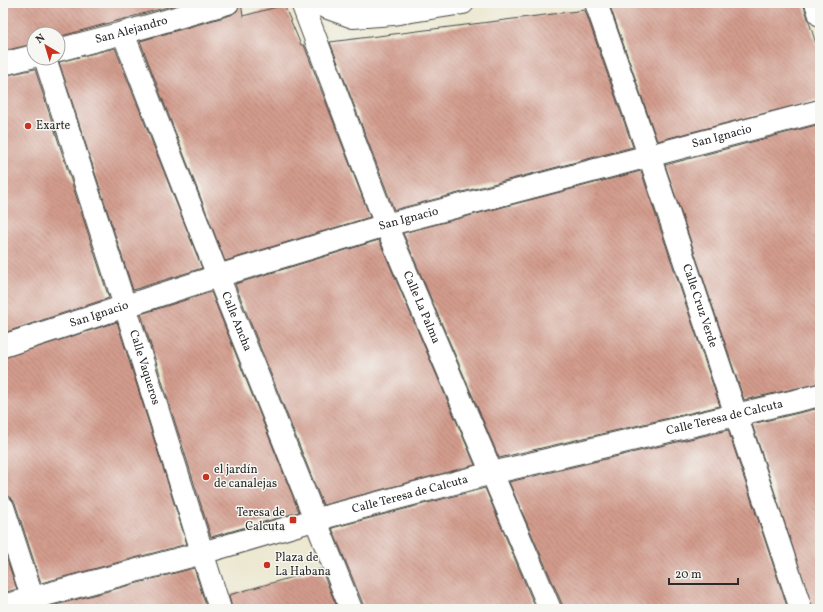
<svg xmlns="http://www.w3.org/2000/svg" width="823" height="612" viewBox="0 0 823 612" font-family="Vollkorn,serif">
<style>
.building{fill:url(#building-back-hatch)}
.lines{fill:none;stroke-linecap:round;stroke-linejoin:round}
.minor-casing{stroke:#484744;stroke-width:24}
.tertiary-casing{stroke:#484744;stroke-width:24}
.minor{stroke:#fff;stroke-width:22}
.tertiary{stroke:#fff;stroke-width:22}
.poi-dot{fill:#c8321e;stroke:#f6f6f2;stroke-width:1.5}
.labels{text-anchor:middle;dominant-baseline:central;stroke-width:3;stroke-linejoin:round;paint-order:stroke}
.street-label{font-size:12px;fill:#2b2b2b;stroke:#f6f6f2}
.poi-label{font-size:12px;fill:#2b2b2b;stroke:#f6f6f2;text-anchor:start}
</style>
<defs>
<pattern id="building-back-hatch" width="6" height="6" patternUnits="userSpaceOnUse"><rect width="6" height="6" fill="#d39c8d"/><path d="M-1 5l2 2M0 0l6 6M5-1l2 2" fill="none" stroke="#ab7f73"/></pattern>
</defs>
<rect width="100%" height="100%" fill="#f6f6f2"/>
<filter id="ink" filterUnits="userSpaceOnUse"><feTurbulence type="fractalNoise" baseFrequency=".025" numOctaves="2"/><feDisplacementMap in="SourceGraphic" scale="8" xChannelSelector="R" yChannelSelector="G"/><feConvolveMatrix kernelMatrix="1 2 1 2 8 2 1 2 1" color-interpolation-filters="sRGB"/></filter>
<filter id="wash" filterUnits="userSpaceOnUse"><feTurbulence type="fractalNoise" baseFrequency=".012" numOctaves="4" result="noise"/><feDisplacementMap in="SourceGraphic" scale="16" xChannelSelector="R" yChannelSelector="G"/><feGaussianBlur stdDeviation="0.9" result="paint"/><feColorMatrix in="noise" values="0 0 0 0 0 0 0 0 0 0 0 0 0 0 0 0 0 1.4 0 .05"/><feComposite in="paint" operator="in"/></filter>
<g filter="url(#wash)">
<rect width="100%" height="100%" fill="#ece8d1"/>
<g id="blocks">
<g class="building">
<polygon points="3,3 182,3 58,37 58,34 34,34 34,44 3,51"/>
<polygon points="240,3 241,3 243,16 284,5 301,45 304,45 370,217 225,261 140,41 231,15 237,11"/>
<polygon points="631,3 803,3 820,56 820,99 657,141 610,6"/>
<polygon points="585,10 633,147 394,210 330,42"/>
<polygon points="115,48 202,268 133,290 59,62"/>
<polygon points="35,69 109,298 3,333 3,76"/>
<polygon points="820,124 820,383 744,400 665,165"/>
<polygon points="641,171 720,406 499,458 403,233"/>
<polygon points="379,240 475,465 323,505 235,284"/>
<polygon points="211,292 299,512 211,537 141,314"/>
<polygon points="117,322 187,544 41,583 15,503 11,498 3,495 3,358"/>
<polygon points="820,408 820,609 813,609 752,424"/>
<polygon points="728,430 788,609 562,609 562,604 509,482"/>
<polygon points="485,488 536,609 363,609 363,604 332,528"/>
<polygon points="3,548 17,589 3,593"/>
<polygon points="194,568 207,609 48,609 48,607"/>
<polygon points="321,569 338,609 232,609 229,595"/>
</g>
</g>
</g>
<g filter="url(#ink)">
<use href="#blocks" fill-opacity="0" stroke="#484744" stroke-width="1"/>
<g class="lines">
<g class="minor-casing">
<g id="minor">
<path id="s1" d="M302 3 386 225 550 609"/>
<polyline points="314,3 353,17 393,14 463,3"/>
<path id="s2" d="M596 3 649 155 801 609"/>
<polyline points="816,3 820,15"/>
<path id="s3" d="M123 33 218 276 351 609"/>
<path id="s4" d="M58 50 123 33 228 3"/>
<path id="s5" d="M45 58 125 306 220 609"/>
<polyline points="3,64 34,56"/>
<path id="s6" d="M3 346 218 276 386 225 820 111"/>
<polyline points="3,507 36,609"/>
</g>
</g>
<g class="tertiary-casing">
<g id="tertiary">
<path id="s7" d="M3 606 202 553 314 520 492 473 820 395"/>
</g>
</g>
<use href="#minor" class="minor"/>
<use href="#tertiary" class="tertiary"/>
</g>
</g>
<g class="poi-dot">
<circle cx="28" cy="126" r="4"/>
<circle cx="206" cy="477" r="4"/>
<rect x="289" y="516" width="8" height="8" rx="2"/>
<circle cx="267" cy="565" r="4"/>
</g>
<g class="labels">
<g class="street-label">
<text stroke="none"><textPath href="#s4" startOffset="76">San Alejandro</textPath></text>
<text stroke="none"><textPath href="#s6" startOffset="749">San Ignacio</textPath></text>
<text stroke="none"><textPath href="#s6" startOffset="425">San Ignacio</textPath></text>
<text stroke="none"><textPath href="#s2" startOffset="320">Calle Cruz Verde</textPath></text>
<text stroke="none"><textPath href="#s1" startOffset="327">Calle La Palma</textPath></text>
<text stroke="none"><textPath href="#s6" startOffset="101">San Ignacio</textPath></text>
<text stroke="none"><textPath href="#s3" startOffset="310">Calle Ancha</textPath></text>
<text stroke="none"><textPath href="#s5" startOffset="325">Calle Vaqueros</textPath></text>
<text stroke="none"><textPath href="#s7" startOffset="746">Calle Teresa de Calcuta</textPath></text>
<text stroke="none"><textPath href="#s7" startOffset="422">Calle Teresa de Calcuta</textPath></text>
</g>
<g class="poi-label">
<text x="36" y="126">Exarte</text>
<text x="214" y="470">el jardín<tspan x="214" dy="14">de canalejas</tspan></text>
<text x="285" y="513" text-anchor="end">Teresa de<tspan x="285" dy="14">Calcuta</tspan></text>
<text x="275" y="558">Plaza de<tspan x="275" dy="14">La Habana</tspan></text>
</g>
</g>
<rect width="823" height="612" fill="none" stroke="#f6f6f2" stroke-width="16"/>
<g transform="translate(46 46) rotate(322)"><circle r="19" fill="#f6f6f2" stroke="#a5a5a2"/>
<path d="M0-3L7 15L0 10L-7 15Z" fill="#c8321e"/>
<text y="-6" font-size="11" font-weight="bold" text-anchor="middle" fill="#2b2b2b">N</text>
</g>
<path d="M669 578v6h69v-6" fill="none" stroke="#2b2b2b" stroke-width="2"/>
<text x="675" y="578" font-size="12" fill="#2b2b2b" stroke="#f6f6f2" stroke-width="3" paint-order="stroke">20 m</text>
</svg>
